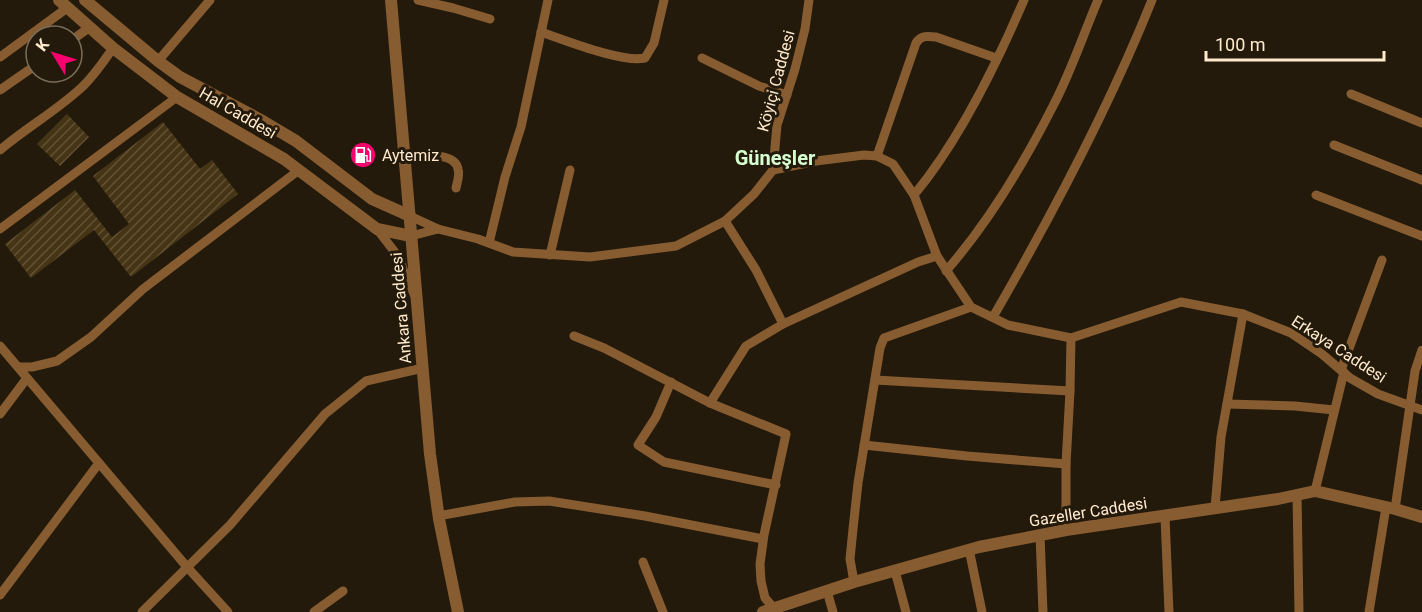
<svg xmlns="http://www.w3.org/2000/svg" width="1422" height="612" viewBox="0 0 1422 612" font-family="Roboto,sans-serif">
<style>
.building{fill:url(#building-hatch)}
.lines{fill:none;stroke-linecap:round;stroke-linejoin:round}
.minor{stroke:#875c31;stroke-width:9}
.tertiary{stroke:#875c31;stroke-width:12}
.labels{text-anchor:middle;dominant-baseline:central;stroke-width:6;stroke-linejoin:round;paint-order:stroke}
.street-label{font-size:16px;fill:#ffeacd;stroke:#231a0b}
.poi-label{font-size:16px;fill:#ffeacd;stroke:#231a0b;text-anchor:start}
.quarter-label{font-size:20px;font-weight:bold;fill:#d8ffcf;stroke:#231a0b}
</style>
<defs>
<pattern id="building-hatch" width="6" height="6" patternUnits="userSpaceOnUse" patternTransform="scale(1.5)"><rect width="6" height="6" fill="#463515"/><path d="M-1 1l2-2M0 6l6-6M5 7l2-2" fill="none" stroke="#625236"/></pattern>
</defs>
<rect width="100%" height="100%" fill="#231a0b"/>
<g class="building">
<polygon points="67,114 89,137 60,166 37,144"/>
<polygon points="163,122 200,169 212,160 238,194 131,277 94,230 31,278 5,244 75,190 112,237 129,224 93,176"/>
</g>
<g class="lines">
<g class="minor">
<polyline points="418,0 453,8 490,19"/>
<path d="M541 32C565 40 622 63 645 58L654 43 664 0"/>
<polyline points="72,40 90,27"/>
<polyline points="0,57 67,8"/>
<polyline points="702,58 759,86 787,95"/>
<polyline points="158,61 210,0"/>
<polyline points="0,90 36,65"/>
<polyline points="1351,94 1422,123"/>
<polyline points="1334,145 1422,180"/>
<path d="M0 150C26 128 56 111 81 88 94 76 103 62 113 48"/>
<path d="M406 156C419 156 455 151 458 169 460 175 457 183 456 188"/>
<path d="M877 156 916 43C921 35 928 36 936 37L996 58"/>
<polyline points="773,170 777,125 795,69 805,29 809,0"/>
<path d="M914 195C958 142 997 63 1024 0"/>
<polyline points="1316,195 1422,236"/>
<polyline points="410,216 438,229 478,239 513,252 590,257 676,246 725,221 754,194 773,170 816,161 864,155 877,156 893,164 914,195 937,256 971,307 1008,325 1071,338 1181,302 1243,314 1291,333 1322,354 1350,378 1378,394 1422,410"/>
<polyline points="725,221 756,270 783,324 918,262 937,256"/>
<polyline points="0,229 177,97"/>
<polyline points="377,229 397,255 414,294"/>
<polyline points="411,236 438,229"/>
<polyline points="489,243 505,177 521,127 548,0"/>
<polyline points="550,255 570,170"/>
<path d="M946 271C989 222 1024 163 1053 106 1071 72 1083 35 1098 0"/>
<path d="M993 317C1052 215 1108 110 1152 0"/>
<polyline points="574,336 604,348 710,403 746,346 783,324"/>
<polyline points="0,346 187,567 228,612"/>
<polyline points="18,367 32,367 57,361 91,337 143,289 299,170"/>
<polyline points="1341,370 1382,260"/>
<polyline points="875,380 1070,391 1071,338"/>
<polyline points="671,382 656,417 638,445 664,462 776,485"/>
<polyline points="710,403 786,434 764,535 760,564 761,581 765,598 774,608"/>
<polyline points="1227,404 1295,406 1334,410"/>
<polyline points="0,414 27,378"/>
<polyline points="864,445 967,456 1066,464"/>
<polyline points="1315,491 1344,372"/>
<polyline points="1297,494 1299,612"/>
<polyline points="1215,508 1221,437 1243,314"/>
<polyline points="1395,509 1415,371 1422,350"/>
<polyline points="438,516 515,502 549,501 645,516 763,539"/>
<polyline points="1165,517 1169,612"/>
<polyline points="1066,530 1066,464 1070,391"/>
<polyline points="1040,535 1043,612"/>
<polyline points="969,549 982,612"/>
<polyline points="643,562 663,612"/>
<polyline points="895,571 906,612"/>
<polyline points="854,582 850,559 853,529 858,483 880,348 884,338 971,307"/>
<polyline points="827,591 833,612"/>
<polyline points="0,595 99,463"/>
<polyline points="142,612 230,525 325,414 366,381 423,368"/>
<polyline points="314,612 343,591"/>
<polyline points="1369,612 1386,507"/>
</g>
<g class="tertiary">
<polyline points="59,0 113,48 177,97 284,159 377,229 411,236"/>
<polyline points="85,0 158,61 180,77 259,119 296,141 372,199 410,216"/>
<polyline points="391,0 430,454 439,519 458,612"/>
<polyline points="763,612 854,582 979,547 1066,530 1278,499 1315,491 1395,509 1422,517"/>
</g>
</g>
<defs>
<g id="fuel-disc" transform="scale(1.35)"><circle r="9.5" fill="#f8006d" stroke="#231a0b"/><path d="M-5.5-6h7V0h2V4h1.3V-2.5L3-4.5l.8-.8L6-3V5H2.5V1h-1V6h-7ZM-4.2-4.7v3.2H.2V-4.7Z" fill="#fff"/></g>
</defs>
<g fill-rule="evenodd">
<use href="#fuel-disc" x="363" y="155"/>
</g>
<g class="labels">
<g class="street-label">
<text transform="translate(776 81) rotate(-75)">Köyiçi Caddesi</text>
<text transform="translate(238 113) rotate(30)">Hal Caddesi</text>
<text transform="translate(401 308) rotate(-95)">Ankara Caddesi</text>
<text transform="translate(1339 349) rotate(33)">Erkaya Caddesi</text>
<text transform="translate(1088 512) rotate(-9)">Gazeller Caddesi</text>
</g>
<g class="poi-label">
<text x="382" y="155">Aytemiz</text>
</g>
<g class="quarter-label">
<text x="775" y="158">Güneşler</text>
</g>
</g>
<g transform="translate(54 54) rotate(308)"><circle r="28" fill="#231a0b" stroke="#7b6d59" stroke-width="1.5"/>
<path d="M0-4.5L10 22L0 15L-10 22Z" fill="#f8006d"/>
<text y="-9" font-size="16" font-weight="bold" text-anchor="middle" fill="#ffeacd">K</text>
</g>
<path d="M1206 51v9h178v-9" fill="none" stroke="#ffeacd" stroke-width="3"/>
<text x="1215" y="51" font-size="18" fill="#ffeacd" stroke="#231a0b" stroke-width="4.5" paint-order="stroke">100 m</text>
</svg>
